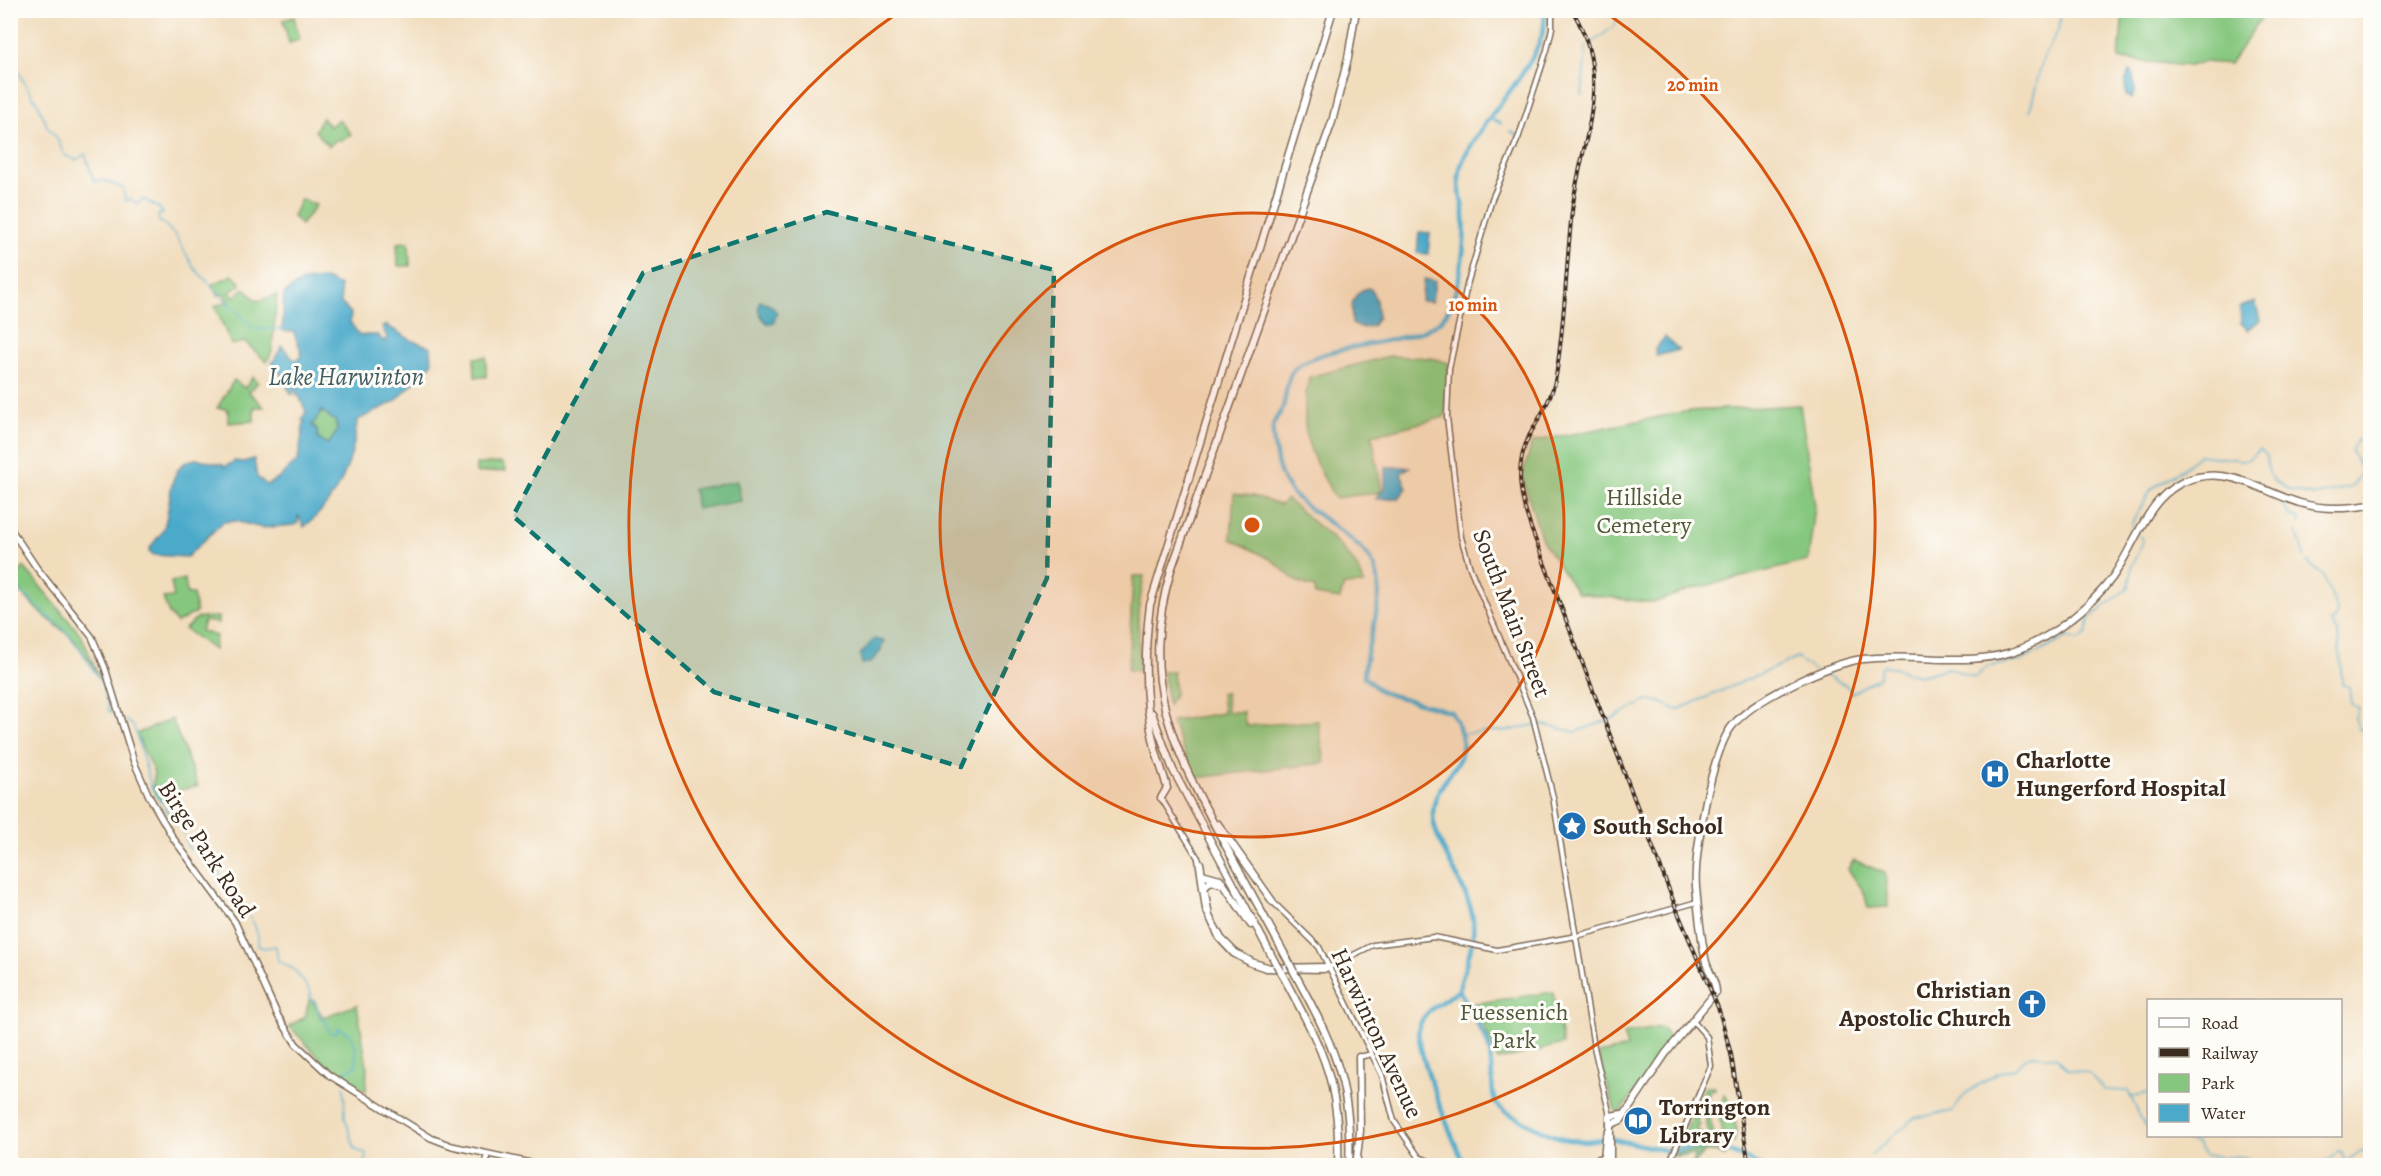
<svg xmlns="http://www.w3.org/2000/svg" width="2381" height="1176" viewBox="0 0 2381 1176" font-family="Alegreya,serif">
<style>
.green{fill:#86c77f;stroke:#60784e;stroke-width:1.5}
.forest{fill:#6cac6e;stroke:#546b46;stroke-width:1.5}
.water{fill:#4baaca;stroke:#436a74;stroke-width:1.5;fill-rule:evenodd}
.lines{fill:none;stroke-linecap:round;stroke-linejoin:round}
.stream{stroke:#4baaca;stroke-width:1.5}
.river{stroke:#4baaca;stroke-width:4.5}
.secondary-casing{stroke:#7b6855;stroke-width:7}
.primary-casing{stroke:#7b6855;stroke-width:8}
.highway-casing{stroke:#7b6855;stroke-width:9}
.secondary{stroke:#fff;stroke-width:4}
.primary{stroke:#fff;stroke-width:5}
.highway{stroke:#fff;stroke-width:6}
.rail-casing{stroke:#3b2a1e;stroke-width:4}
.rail{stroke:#fdfcf7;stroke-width:1.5;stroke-dasharray:4.5;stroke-linecap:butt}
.highway-bridge-casing{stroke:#7b6855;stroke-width:9;stroke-linecap:butt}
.highway-bridge{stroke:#fff;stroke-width:6}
.marked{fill:#0f766e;fill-opacity:0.2;stroke:#0f766e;stroke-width:4.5;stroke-dasharray:12 8;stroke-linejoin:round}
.ring{fill:none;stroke:#d7540e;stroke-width:3}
.labels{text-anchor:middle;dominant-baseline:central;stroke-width:6;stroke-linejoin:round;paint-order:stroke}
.park-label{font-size:24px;fill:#52593b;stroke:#fdfcf7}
.street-label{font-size:24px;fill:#3b2a1e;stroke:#fdfcf7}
.poi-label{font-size:24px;font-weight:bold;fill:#3b2a1e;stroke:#fdfcf7;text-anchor:start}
.water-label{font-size:26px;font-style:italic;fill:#415d63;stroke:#fdfcf7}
.centre{fill:#d7540e;stroke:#fdfcf7;stroke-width:3}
.ring-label{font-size:18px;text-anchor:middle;font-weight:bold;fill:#d7540e;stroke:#fdfcf7;stroke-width:6;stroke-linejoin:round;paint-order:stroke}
</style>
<rect width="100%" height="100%" fill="#fdfcf7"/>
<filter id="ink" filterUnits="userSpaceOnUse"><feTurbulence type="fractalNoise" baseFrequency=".0167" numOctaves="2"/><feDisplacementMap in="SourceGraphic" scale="12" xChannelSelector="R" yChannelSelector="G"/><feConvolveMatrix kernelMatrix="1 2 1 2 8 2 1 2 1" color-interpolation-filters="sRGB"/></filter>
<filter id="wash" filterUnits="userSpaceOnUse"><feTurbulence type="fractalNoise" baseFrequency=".008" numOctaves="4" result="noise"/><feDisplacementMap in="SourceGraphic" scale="24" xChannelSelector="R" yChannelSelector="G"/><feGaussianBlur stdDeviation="1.35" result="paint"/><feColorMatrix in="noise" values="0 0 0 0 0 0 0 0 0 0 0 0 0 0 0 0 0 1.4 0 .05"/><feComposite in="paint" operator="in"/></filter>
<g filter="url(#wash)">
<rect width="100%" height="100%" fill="#f1dcbc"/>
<g class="green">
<polygon points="2123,11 2123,10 2266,11 2230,64 2204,62 2189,66 2119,59"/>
<polygon points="294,17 300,40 289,43 283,20"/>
<polygon points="322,118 330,127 338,119 351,134 342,141 339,138 329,146 315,131"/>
<polygon points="301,199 316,205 301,225 293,216"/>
<polygon points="409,242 410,266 398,266 397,243"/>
<polygon points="233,275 241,284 230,292 234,297 244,288 257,301 277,295 272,351 267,362 245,342 231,345 215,306 228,302 225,294 218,295 211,285"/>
<path d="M1390 356 1431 358 1449 363 1445 417 1372 435 1382 492 1335 498C1308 450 1298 433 1309 377Z"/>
<polygon points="486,357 486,377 475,377 474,358"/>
<polygon points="253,377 258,382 249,392 264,407 254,407 254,421 228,423 228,409 217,408 234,380 245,388"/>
<polygon points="1800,405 1815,507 1808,561 1692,589 1653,603 1577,593 1542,540 1525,486 1523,474 1532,442 1689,411"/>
<polygon points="323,411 336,422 337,432 328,444 317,439 315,427 312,424"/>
<polygon points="502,463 506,471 476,473 476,464"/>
<polygon points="737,481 741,501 696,509 693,489"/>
<path d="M1234 494 1253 496 1280 505 1287 499C1313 525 1354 547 1364 584L1344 585 1340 599 1315 595V588L1296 581 1272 560 1231 539Z"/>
<polygon points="24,567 81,635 101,681 89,660 72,638 37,610 12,581"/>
<polygon points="1133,576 1144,576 1138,612 1140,671 1128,670"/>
<polygon points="185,579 187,594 193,594 196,612 177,623 169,614 163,598 174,597 171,582"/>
<polygon points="218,617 218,623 204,621 201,631 216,636 214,650 185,629 197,618"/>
<polygon points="1173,671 1175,693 1168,706 1163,672"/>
<polygon points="1221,693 1226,693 1227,712 1243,712 1246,726 1318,721 1325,763 1195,778 1171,721 1223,713"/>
<polygon points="172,719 198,786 180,790 160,801 153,790 154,773 136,734"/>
<polygon points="1854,860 1885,873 1888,907 1868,908 1864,892 1848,869"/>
<polygon points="1553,992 1563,1044 1498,1060 1482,1022 1470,1004"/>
<polygon points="310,997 323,1017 357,1005 367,1066 366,1091 323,1062 289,1026 305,1017"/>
<polygon points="1661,1027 1673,1041 1620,1112 1616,1113 1598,1054 1627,1048 1623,1034"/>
<path d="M1705 1087H1715V1089L1709 1091 1705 1111H1697L1695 1116H1698L1697 1121 1700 1126 1696 1127 1697 1132 1700 1131 1701 1137 1707 1138 1709 1135 1705 1117 1709 1116 1715 1137 1722 1136 1719 1110 1724 1095C1735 1103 1738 1131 1734 1143L1729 1144 1713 1138 1679 1146Z"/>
</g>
<polygon class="forest" points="1707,1147 1726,1154 1725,1157 1716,1152 1703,1152 1703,1155 1692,1166 1694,1155 1674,1156 1676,1153"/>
<g class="water">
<polygon points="2129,71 2133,73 2135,91 2131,98 2126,96 2125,83"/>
<polygon points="1419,232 1430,233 1428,254 1417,253"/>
<path d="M325 279 340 286 341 303 351 313 350 322 359 335H378L384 342 387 337 382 327 386 325 411 340 431 347 432 364 396 401 358 420C355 428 356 435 354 443 347 477 329 508 304 527L298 515V523L295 525 262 528 235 521 223 522 187 557 153 555 149 551C151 543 158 539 162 532 173 512 164 468 191 460 202 456 212 465 222 464L224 467 235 461 243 462 254 459 257 477 267 485 279 478 298 460 304 422 302 420 306 411 299 396 296 395 297 385 292 395 287 387 289 383 272 364 282 346 294 360 300 358C303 347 296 343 294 332L282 331 284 294 302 281ZM322 411 336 422 337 432 328 444 318 439 317 429 312 425Z"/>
<polygon points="1424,279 1435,281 1432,302 1421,301"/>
<path d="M1367 288 1371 289 1376 300 1378 317 1372 326 1361 328 1352 324C1351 309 1350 294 1367 288Z"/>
<path d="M760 301 772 306 777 313 774 322 769 324C761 319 756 309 760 301Z"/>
<polygon points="2255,302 2260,320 2248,330 2241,323 2240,307"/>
<polygon points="1665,337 1679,350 1656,356 1655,349"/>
<polygon points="1385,467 1410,467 1401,473 1407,488 1399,498 1376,499 1385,487"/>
<polygon points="874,639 884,641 880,652 870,663 862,664 860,655"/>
</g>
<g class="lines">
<g class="stream">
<polyline points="1621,12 1624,10"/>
<polyline points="1591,44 1614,26 1618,18"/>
<polyline points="2049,48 2059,28 2061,10"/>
<polyline points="10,59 39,106 47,126 57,138 64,155 76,160 85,154 94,181 102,180 123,188 125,201 131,199 137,204 143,199 159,208 163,214 158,215 159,222 163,223 176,236 194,268 254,329 282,329"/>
<polyline points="1582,95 1586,46"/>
<path d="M2029 111C2037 91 2038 66 2047 50"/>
<polyline points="1489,117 1501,124"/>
<polyline points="1510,131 1517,135"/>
<polyline points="2281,502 2289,515 2299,520 2299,524"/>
<polyline points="2298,530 2298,529"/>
<polyline points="2136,533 2132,531 2132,523 2151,489 2183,469 2199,455 2242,460 2247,460 2260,449 2265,454 2269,473 2274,481 2290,490 2313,496 2351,487 2367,466 2359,465 2351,451 2357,440 2364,442 2370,439"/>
<polyline points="2297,533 2305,558"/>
<polyline points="2307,562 2323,575 2337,609 2336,618 2331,622 2338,631 2342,684 2349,687 2351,704 2358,708 2355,718 2359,730 2370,726"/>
<polyline points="10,578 21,592 66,632 81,650 102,684 109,711 118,716"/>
<polyline points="1822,674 1846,685 1852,693 1879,677 1881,667 1884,665 1919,676 1949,668 1975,678 1986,667 2021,661 2068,637 2079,640 2087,634 2089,619 2129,587 2132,565 2143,542 2140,536"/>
<path d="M123 718 134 727 152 789 171 816 183 827 188 848C196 851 214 862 218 868 219 871 219 875 221 877 232 895 262 922 258 946L264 948 276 946 278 962C296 966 301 979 311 993L310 1000 315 1001 321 1019 325 1020 330 1033H336L338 1028 351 1035 356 1049V1066L346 1071 345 1082"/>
<polyline points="1460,734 1511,730 1539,724 1576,732 1611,719 1647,701 1658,701 1677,710 1797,658 1815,671"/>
<polyline points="344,1087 345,1117 355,1149 367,1155 364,1166"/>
<polyline points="2130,1097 2148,1093"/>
<polyline points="2174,1136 2197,1144 2205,1156 2248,1158 2258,1166"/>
<polyline points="1871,1155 1914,1118 1953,1111 1965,1094 1997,1073 2014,1069 2025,1058 2033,1055 2056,1057 2068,1069 2089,1073 2104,1090 2128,1091 2145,1127 2148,1127"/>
<polyline points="2323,1163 2338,1151 2341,1151 2345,1162 2361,1151 2370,1151"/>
</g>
<g class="river">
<path d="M1459 990C1464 965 1478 940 1472 914 1466 883 1431 840 1433 812 1436 769 1484 765 1451 712L1381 692 1364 677C1364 643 1389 599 1374 566 1368 552 1355 543 1344 534 1309 505 1281 500 1275 450 1274 442 1271 431 1274 423 1276 417 1281 413 1283 407 1286 397 1286 386 1290 376 1305 342 1411 348 1440 321 1460 302 1466 243 1464 216 1462 198 1455 181 1462 163 1478 119 1553 57 1544 10"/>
<polyline points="1459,990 1486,1039 1490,1051 1493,1094 1496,1104 1504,1111 1549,1134 1568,1140 1587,1141 1608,1138 1669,1151 1712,1144 1762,1166"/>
<path d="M1459 990C1445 1000 1424 1010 1419 1027 1413 1046 1455 1144 1465 1166"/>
</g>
</g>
</g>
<g filter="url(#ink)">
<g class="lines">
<g class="secondary-casing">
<g id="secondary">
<polyline points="1552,10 1552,28 1547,50 1519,136 1492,199 1467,285 1449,369 1447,417 1461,537 1470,568 1533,717 1553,797 1594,1047 1610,1116"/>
<polyline points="1161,798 1201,863 1210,916 1222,938 1236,952 1254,962 1270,967 1328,966"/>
<polyline points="1198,859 1205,909 1219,939 1233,954 1251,964 1266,969 1324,970 1373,945 1434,937 1497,950 1577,936 1697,902"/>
<polyline points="1273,902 1319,947 1382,1075 1394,1121 1419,1157 1429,1161 1431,1166"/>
<polyline points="1359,1057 1372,1054"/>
<polyline points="484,1166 487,1154"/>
<polyline points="487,1166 487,1154"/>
<polyline points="1668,1166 1711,1066 1707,1037 1693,1021"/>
</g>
</g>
<g class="primary-casing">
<g id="primary">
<polyline points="10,528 36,567 92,637 105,668 134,762 149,796 173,838 235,922 278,1016 296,1044 329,1075 431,1138 452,1146 544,1166"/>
<polyline points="1604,1159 1605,1166"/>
</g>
</g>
<g class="highway-casing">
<g id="highway">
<polyline points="1152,713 1173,770 1276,964"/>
<path d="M1161 798 1167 788C1164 774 1158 761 1155 748 1143 701 1144 652 1150 605L1333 10"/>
<polyline points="1218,824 1273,902"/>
<polyline points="1202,874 1220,879 1251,925"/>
<polyline points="1206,886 1211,881 1220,884"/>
<path d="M1290 964C1267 922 1245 881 1222 839 1171 744 1139 680 1171 570L1332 122 1348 58 1356 10"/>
<path d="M1281 972C1320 1046 1341 1078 1338 1166"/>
<path d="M1294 972C1332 1042 1353 1083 1349 1166"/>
<path d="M1610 1125 1621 1120 1666 1053 1716 992C1716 980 1707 970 1705 958 1701 935 1698 911 1696 887 1693 855 1712 749 1733 725 1754 699 1830 663 1863 659 1914 652 1971 669 2020 649 2055 635 2089 608 2112 578 2138 542 2148 488 2198 477 2234 469 2266 493 2300 503 2323 510 2347 509 2370 505"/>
<polyline points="1604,1159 1606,1138 1609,1131"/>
<polyline points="1356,1166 1360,1131 1359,1057"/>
<polyline points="1590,1166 1599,1159 1610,1158 1610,1116 1622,1114"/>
</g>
</g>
<use href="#secondary" class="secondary"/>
<use href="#primary" class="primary"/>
<use href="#highway" class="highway"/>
<g class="rail-casing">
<path id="rail" d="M1572 10C1615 80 1581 139 1572 211 1566 266 1565 322 1556 376 1552 399 1540 416 1529 436 1514 467 1520 497 1531 528L1676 908 1719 1010 1731 1054 1749 1166"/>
</g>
<use href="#rail" class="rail"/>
<g class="highway-bridge-casing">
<g id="highway-bridge">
<polyline points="1276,964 1281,972"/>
<polyline points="1290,964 1294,972"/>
</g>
</g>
<use href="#highway-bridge" class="highway-bridge"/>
</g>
</g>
<path class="marked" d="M827 212 1054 270 1047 578 961 767 714 692 513 516 643 273Z"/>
<circle cx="1252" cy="525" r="312" fill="#d7540e" fill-opacity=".12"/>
<g class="ring">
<circle cx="1252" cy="525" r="312"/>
<path d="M1605 12A623 623 0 1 1 899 12"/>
</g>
<defs>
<g id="hospital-disc" transform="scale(1.5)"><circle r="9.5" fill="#1f6fb2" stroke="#fdfcf7"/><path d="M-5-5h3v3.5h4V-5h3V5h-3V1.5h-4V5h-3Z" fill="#fff"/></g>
<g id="sight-disc" transform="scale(1.5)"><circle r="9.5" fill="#1f6fb2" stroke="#fdfcf7"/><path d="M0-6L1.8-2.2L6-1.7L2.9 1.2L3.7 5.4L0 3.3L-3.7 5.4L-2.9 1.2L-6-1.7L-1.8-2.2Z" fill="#fff"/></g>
<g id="church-disc" transform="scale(1.5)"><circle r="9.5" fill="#1f6fb2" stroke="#fdfcf7"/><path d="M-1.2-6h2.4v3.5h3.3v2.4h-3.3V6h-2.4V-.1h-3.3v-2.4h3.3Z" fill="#fff"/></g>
<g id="library-disc" transform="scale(1.5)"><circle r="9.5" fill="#1f6fb2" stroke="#fdfcf7"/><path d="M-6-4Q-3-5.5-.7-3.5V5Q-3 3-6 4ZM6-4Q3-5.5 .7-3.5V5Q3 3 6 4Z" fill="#fff"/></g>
</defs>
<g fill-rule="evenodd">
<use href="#hospital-disc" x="1995" y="774"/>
<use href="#sight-disc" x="1572" y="826"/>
<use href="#church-disc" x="2032" y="1004"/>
<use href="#library-disc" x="1638" y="1121"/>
</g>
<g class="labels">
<g class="park-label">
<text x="1644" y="497">Hillside<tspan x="1644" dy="28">Cemetery</tspan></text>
<text x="1514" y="1012">Fuessenich<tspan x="1514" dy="28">Park</tspan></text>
</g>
<g class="street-label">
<text transform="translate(1512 613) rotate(69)">South Main Street</text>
<text transform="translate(207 849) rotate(57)">Birge Park Road</text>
<text transform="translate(1377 1033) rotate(65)">Harwinton Avenue</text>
</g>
<g class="poi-label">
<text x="2016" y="760">Charlotte<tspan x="2016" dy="28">Hungerford Hospital</tspan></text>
<text x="1593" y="826">South School</text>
<text x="2011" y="990" text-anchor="end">Christian<tspan x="2011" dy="28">Apostolic Church</tspan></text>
<text x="1659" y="1107">Torrington<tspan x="1659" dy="28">Library</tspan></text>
</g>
<g class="water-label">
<text x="346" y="376">Lake Harwinton</text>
</g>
</g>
<circle cx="1252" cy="525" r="9" class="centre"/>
<g class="ring-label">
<text x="1693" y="91">20 min</text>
<text x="1473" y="311">10 min</text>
</g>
<rect width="2381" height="1176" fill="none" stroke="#fdfcf7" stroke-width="36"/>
<rect x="2147" y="999" width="195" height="138" fill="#fdfcf7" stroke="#afa8a0" stroke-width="1.5"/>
<rect x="2159" y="1018" width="30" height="9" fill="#ffffff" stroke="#afa8a0" stroke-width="1.5"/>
<text x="2201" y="1029" font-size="18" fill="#3b2a1e">Road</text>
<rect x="2159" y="1048" width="30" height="9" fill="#3b2a1e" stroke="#afa8a0" stroke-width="1.5"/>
<text x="2201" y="1059" font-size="18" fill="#3b2a1e">Railway</text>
<rect x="2159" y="1074" width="30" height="18" fill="#86c77f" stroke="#afa8a0" stroke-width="1.5"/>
<text x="2201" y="1089" font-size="18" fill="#3b2a1e">Park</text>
<rect x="2159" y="1104" width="30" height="18" fill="#4baaca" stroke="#afa8a0" stroke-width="1.5"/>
<text x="2201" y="1119" font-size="18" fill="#3b2a1e">Water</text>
</svg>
